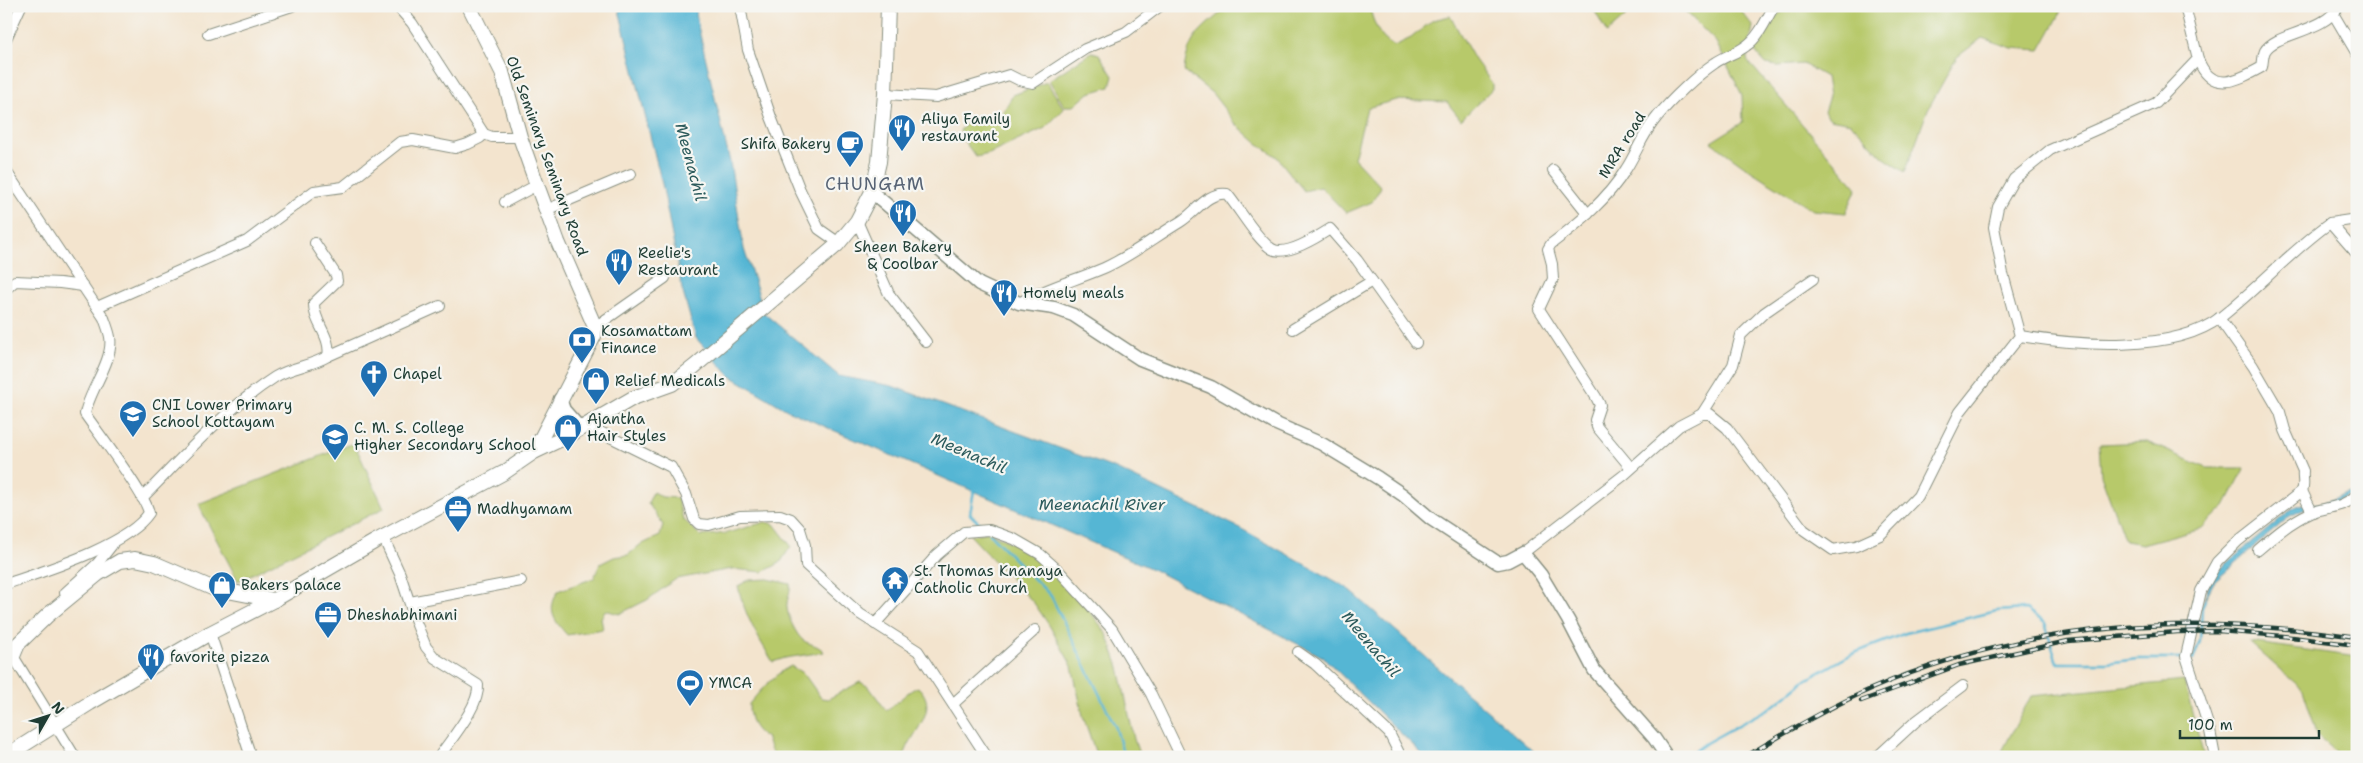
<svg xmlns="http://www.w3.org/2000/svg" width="2363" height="763" viewBox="0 0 2363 763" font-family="'Shantell Sans',sans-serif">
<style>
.green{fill:#b7c96b;stroke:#6b8350}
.water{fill:#55b6d4;stroke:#3a7a84}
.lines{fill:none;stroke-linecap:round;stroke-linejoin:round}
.stream{stroke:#55b6d4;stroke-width:2.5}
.minor-casing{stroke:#899081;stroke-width:12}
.tertiary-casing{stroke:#899081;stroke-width:15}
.secondary-casing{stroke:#899081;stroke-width:16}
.minor{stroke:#fff;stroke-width:10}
.tertiary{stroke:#fff;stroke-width:12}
.secondary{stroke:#fff;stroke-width:14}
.rail-casing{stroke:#1f3d34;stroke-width:4.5}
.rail{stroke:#f6f6f2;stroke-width:2.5;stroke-dasharray:8;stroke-linecap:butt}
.labels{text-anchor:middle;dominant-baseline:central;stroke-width:4.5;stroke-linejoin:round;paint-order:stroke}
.poi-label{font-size:15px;fill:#1f3d34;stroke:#f6f6f2;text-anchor:start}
.street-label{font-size:15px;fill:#1f3d34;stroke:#f6f6f2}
.water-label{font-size:16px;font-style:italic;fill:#2c5b5c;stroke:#f6f6f2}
.quarter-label{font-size:18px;letter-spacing:1px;fill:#586475;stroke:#f6f6f2}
</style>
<rect width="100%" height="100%" fill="#f6f6f2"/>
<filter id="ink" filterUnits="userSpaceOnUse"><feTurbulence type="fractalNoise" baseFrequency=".02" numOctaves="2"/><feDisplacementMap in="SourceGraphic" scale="10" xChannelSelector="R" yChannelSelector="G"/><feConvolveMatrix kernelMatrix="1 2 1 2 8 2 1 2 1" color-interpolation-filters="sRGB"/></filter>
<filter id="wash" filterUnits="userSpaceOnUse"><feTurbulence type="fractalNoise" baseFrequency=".0096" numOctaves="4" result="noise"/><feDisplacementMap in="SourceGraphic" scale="20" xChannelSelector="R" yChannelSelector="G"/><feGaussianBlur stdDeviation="1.12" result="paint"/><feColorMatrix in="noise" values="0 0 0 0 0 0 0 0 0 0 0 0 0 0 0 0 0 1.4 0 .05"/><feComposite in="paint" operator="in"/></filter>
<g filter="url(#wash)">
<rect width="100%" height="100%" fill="#f3e4ce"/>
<g class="green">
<path d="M1229 6H1369C1374 23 1378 38 1394 46L1411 38 1433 20 1450 16 1475 60 1492 83V89L1461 120 1447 102 1396 100 1367 108 1354 158 1381 187 1372 202 1346 213 1321 187 1304 191 1277 157 1256 142 1236 124 1212 93 1184 71C1188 35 1203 28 1229 6Z"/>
<polygon points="1592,6 1737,6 1753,26 1747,60 1857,188 1846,213 1813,210 1751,171 1711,142 1743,122 1742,95 1716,42 1681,7 1635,8 1607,33"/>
<polygon points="1794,6 2062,6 2059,16 2040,50 2012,48 1982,38 1957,57 1928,109 1905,172 1883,157 1851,123 1830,119 1824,112 1829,96 1826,77 1803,64 1778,66 1766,64 1753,49 1774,16"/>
<polygon points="1092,52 1099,54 1113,76 1110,87 1089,93 1074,106 1064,106 1049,80"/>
<polygon points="1047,82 1064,109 1045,128 989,154 976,157 964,141 960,130 973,118 1003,112 1013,95"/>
<polygon points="2147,442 2207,468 2245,468 2225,506 2202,528 2142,544 2125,541 2101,475 2099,444"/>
<polygon points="354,443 384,508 238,581 198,504"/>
<path d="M653 492 662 497 677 498 683 519 701 536 727 533 765 522 774 524 791 546 780 563 763 572 732 569 676 579 647 600 619 614 605 610 601 618 603 629 567 635C553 619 547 611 558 591L594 578 600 564 614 557 628 555 640 545 660 536 663 525 648 503Z"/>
<polygon points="989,532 1024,549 1057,576 1080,598 1107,634 1119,667 1134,739 1140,757 1097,757 1083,716 1072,666 1049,625 1034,603 970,535"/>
<path d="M768 579 790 584C791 592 788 596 787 603 785 612 796 636 804 641 811 645 819 645 824 652L785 658 773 662C758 638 744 614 738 586L749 580Z"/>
<polygon points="2249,642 2357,657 2357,757 2342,757 2318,736 2303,690"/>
<path d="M791 666 804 674 821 698 828 699 860 682 869 687 886 710C899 703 905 692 918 687 942 710 910 732 904 757L773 756 766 737C753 731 749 718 749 704 762 689 773 675 791 666Z"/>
<polygon points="2184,681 2204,757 1999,757 2031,696"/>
</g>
<g class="water">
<polygon points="618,6 695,6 698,26 730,162 744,249 765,314 839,376 892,386 1116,469 1238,527 1346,587 1533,751 1537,757 1425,757 1323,657 1150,568 787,410 729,375 696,338 682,289 663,188"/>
<polygon points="2357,486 2356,494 2314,510 2303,510 2290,516 2214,582 2203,603 2210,581 2219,570 2293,508 2302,504 2312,506 2353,492"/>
</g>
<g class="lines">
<g class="stream">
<polyline points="974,490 970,514 983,527"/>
<polyline points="990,534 1051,596 1116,728 1124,757"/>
<polyline points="2191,659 2193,660 2200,641 2202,607 2205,600"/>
<polyline points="1687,757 1706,743 1773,706 1804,681 1852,654 1906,633 1997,611 2026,609 2045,623 2056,660 2059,663 2107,663 2137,659 2185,659"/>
</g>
</g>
</g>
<g filter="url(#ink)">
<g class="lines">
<g class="minor-casing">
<g id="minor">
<polyline points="397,6 412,23 484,134 492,137 520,137"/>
<polyline points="740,6 748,50 771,117 800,190 819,229 839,243"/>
<polyline points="2334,15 2357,54"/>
<polyline points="208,34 292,6"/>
<polyline points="6,39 21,6"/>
<path d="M2198 59C2211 94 2237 81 2262 67 2263 62 2263 55 2265 51 2275 33 2325 32 2339 6"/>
<polyline points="885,94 936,97 1009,75 1019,80 1033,83 1085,49 1126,32 1160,6"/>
<polyline points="1553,170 1588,214"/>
<path d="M6 171 104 318C106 324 109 331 110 337 114 361 89 390 85 414 98 433 146 495 149 513 127 546 44 571 6 584"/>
<polyline points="505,202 537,185"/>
<polyline points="546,210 631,174"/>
<polyline points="857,221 889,294 926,342"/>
<polyline points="2330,223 2357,219"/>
<polyline points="6,289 15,281 60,283 83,286"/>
<path d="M1019 303C1046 288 1076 280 1104 268 1131 256 1155 237 1180 222 1195 213 1208 191 1227 194 1239 208 1257 240 1272 249 1286 257 1319 236 1330 229L1357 260 1416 343"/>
<polyline points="97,307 247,241 314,191 343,187 400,142 413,140 455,148 468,144 480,138 484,134"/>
<polyline points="595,327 665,278"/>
<polyline points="1293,329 1372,281"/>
<path d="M2020 336C2076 345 2173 354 2221 317 2259 287 2291 251 2330 223L2357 254"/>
<polyline points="328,356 440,306"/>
<polyline points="1702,414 1733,365 1741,335 1764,313 1813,279"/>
<polyline points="586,425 671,467 686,494 694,519 699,524 709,525 740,516 780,515 791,519 800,529 805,545 806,565 860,614 918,651 987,757"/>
<path d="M1631 468 1597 427 1595 420 1600 405 1596 397 1539 309 1553 279 1552 264 1548 249 1551 244C1579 223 1607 200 1626 169 1637 152 1643 133 1657 117 1671 100 1697 75 1715 63 1725 56 1737 53 1746 46 1759 37 1766 20 1774 6"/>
<polyline points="2302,491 2312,512"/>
<path d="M142 498C185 455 224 410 275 377 291 367 312 366 328 356 332 337 313 322 314 303L337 281 336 275 315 243"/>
<path d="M383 537 400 574 417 625 426 647 435 658 478 685C480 706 450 740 439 757"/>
<path d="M2258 550C2274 536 2290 522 2310 513 2327 506 2342 509 2357 495"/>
<polyline points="1523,553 1624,475 1679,426 1702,414 1710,414 1727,428 1804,530 1833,550 1856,546 1880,535 1918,496 1960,412 2020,336 2003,274 1994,227 1998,207 2014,179 2050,150 2156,103 2198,59 2185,6"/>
<polyline points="65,593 97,564 112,545"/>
<polyline points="410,602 521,581"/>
<polyline points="875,624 937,555 964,532 989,530 1014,539 1040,554 1060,572 1112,629 1151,694 1181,757"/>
<polyline points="210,633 251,757"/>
<polyline points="1298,652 1315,664 1389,733 1401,757"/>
<polyline points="13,656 75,757"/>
<polyline points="954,703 1035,630"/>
<polyline points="1877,757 1915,722 1963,686"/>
<path d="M2215 757 2210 731 2186 656 2201 591 2217 562 2238 541 2302 491C2305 484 2302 478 2303 471L2285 430 2280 412 2253 366 2219 318"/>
</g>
</g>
<g class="tertiary-casing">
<g id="tertiary">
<polyline points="872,192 979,284 1019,303 1054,308 1073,315 1140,359 1211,387 1274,423 1322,444 1378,478 1403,495 1431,519 1498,563 1508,561 1523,553 1541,575 1568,620 1594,670 1654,738 1667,757"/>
<polyline points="560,399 564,410 579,427"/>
</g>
</g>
<g class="secondary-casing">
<g id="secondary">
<polyline points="469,6 502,72 520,137 537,185 558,242 595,327 594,336 534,452"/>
<polyline points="6,661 13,656 18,644 48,615 98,574 120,561 135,559 154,563 212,588 274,600"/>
<polyline points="6,756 90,703 210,633 274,600 374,542 505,472 534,452 566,437 633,398 672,384 695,366 837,245 857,221 872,192 879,162 885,94 888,6"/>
</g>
</g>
<use href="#minor" class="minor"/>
<use href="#tertiary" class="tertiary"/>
<use href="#secondary" class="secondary"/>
<g class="rail-casing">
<g id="rail">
<polyline points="1861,701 1959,665 2068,641 2177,632 2219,631 2283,636 2357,645"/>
<path d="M1745 757C1786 732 1827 708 1871 689 2028 621 2190 613 2357 637"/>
</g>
</g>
<use href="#rail" class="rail"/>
</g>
</g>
<defs>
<g id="restaurant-pin" transform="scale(1.4375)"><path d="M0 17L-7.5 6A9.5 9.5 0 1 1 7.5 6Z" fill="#1f6fb2" stroke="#f6f6f2"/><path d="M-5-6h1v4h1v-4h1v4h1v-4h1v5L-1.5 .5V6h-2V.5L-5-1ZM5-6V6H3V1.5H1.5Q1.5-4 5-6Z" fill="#fff"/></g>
<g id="cafe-pin" transform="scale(1.4375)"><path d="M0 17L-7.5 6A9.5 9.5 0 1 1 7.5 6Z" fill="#1f6fb2" stroke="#f6f6f2"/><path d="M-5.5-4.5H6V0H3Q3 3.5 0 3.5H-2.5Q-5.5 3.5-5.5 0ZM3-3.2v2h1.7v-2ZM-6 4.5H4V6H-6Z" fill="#fff"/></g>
<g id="bank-pin" transform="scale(1.4375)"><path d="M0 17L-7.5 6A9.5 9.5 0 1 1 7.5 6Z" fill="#1f6fb2" stroke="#f6f6f2"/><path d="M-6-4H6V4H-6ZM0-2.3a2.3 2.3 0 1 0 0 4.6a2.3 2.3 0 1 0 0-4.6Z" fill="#fff"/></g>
<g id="church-pin" transform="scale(1.4375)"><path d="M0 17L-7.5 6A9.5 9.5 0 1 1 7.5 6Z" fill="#1f6fb2" stroke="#f6f6f2"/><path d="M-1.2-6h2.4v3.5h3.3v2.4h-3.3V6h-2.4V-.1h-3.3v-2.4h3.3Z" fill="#fff"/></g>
<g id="shop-pin" transform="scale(1.4375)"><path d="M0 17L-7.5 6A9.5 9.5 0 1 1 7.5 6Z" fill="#1f6fb2" stroke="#f6f6f2"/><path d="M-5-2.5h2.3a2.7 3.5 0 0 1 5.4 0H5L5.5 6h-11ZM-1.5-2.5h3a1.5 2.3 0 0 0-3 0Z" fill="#fff"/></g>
<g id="school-pin" transform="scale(1.4375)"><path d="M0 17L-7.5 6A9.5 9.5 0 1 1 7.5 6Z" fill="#1f6fb2" stroke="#f6f6f2"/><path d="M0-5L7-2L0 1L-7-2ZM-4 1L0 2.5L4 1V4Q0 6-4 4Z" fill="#fff"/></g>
<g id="office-pin" transform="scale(1.4375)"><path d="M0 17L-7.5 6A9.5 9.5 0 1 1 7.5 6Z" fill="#1f6fb2" stroke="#f6f6f2"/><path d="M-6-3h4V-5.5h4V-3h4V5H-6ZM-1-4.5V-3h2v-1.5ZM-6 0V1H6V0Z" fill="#fff"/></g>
<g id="temple-pin" transform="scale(1.4375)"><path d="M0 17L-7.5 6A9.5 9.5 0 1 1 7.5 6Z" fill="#1f6fb2" stroke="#f6f6f2"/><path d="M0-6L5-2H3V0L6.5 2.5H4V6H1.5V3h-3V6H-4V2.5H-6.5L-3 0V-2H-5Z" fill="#fff"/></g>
<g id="stadium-pin" transform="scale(1.4375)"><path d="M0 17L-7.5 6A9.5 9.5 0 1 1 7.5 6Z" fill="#1f6fb2" stroke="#f6f6f2"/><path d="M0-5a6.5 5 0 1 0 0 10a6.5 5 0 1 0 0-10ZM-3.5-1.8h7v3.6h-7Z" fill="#fff"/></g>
</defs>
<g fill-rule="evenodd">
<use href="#restaurant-pin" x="902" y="128"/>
<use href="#cafe-pin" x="850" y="144"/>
<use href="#restaurant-pin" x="903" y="213"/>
<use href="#restaurant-pin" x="619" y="262"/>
<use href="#restaurant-pin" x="1004" y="293"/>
<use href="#bank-pin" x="582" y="340"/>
<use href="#church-pin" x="374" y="374"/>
<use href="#shop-pin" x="596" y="381"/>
<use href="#school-pin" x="133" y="414"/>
<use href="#shop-pin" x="568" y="428"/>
<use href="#school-pin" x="335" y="437"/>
<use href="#office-pin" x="458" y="509"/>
<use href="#temple-pin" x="895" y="580"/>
<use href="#shop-pin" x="222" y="585"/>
<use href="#office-pin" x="328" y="615"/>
<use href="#restaurant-pin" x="151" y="657"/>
<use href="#stadium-pin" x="690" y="683"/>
</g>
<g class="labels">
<g class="poi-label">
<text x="921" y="119">Aliya Family<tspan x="921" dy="17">restaurant</tspan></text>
<text x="831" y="144" text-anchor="end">Shifa Bakery</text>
<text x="903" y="247" text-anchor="middle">Sheen Bakery<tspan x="903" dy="17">&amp; Coolbar</tspan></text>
<text x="638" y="253">Reelie's<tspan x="638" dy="17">Restaurant</tspan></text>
<text x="1023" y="293">Homely meals</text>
<text x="601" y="331">Kosamattam<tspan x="601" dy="17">Finance</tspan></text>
<text x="393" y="374">Chapel</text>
<text x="615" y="381">Relief Medicals</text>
<text x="152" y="405">CNI Lower Primary<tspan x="152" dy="17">School Kottayam</tspan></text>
<text x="587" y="419">Ajantha<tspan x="587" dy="17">Hair Styles</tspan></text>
<text x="354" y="428">C. M. S. College<tspan x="354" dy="17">Higher Secondary School</tspan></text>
<text x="477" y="509">Madhyamam</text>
<text x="914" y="571">St. Thomas Knanaya<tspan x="914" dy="17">Catholic Church</tspan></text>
<text x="241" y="585">Bakers palace</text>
<text x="347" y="615">Dheshabhimani</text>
<text x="170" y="657">favorite pizza</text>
<text x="709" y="683">YMCA</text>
</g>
<g class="street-label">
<text transform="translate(1622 145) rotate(-58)">MRA road</text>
<text transform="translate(547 156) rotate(70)">Old Seminary Seminary Road</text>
</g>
<g class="water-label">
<text transform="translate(691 162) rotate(75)">Meenachil</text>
<text transform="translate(969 453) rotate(23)">Meenachil</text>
<text x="1102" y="504">Meenachil River</text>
<text transform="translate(1371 644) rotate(50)">Meenachil</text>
</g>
<g class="quarter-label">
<text x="875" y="184">CHUNGAM</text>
</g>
</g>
<rect width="2363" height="763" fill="none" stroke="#f6f6f2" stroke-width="25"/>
<g transform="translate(48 716) rotate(51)" stroke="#f6f6f2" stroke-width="4" paint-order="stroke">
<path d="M0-4L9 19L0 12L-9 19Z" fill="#1f3d34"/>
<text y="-8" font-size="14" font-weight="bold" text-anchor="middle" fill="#1f3d34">N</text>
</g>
<path d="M2180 730v8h139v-8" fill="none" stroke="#1f3d34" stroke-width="2.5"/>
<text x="2188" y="730" font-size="15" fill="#1f3d34" stroke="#f6f6f2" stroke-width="4" paint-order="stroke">100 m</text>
</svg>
